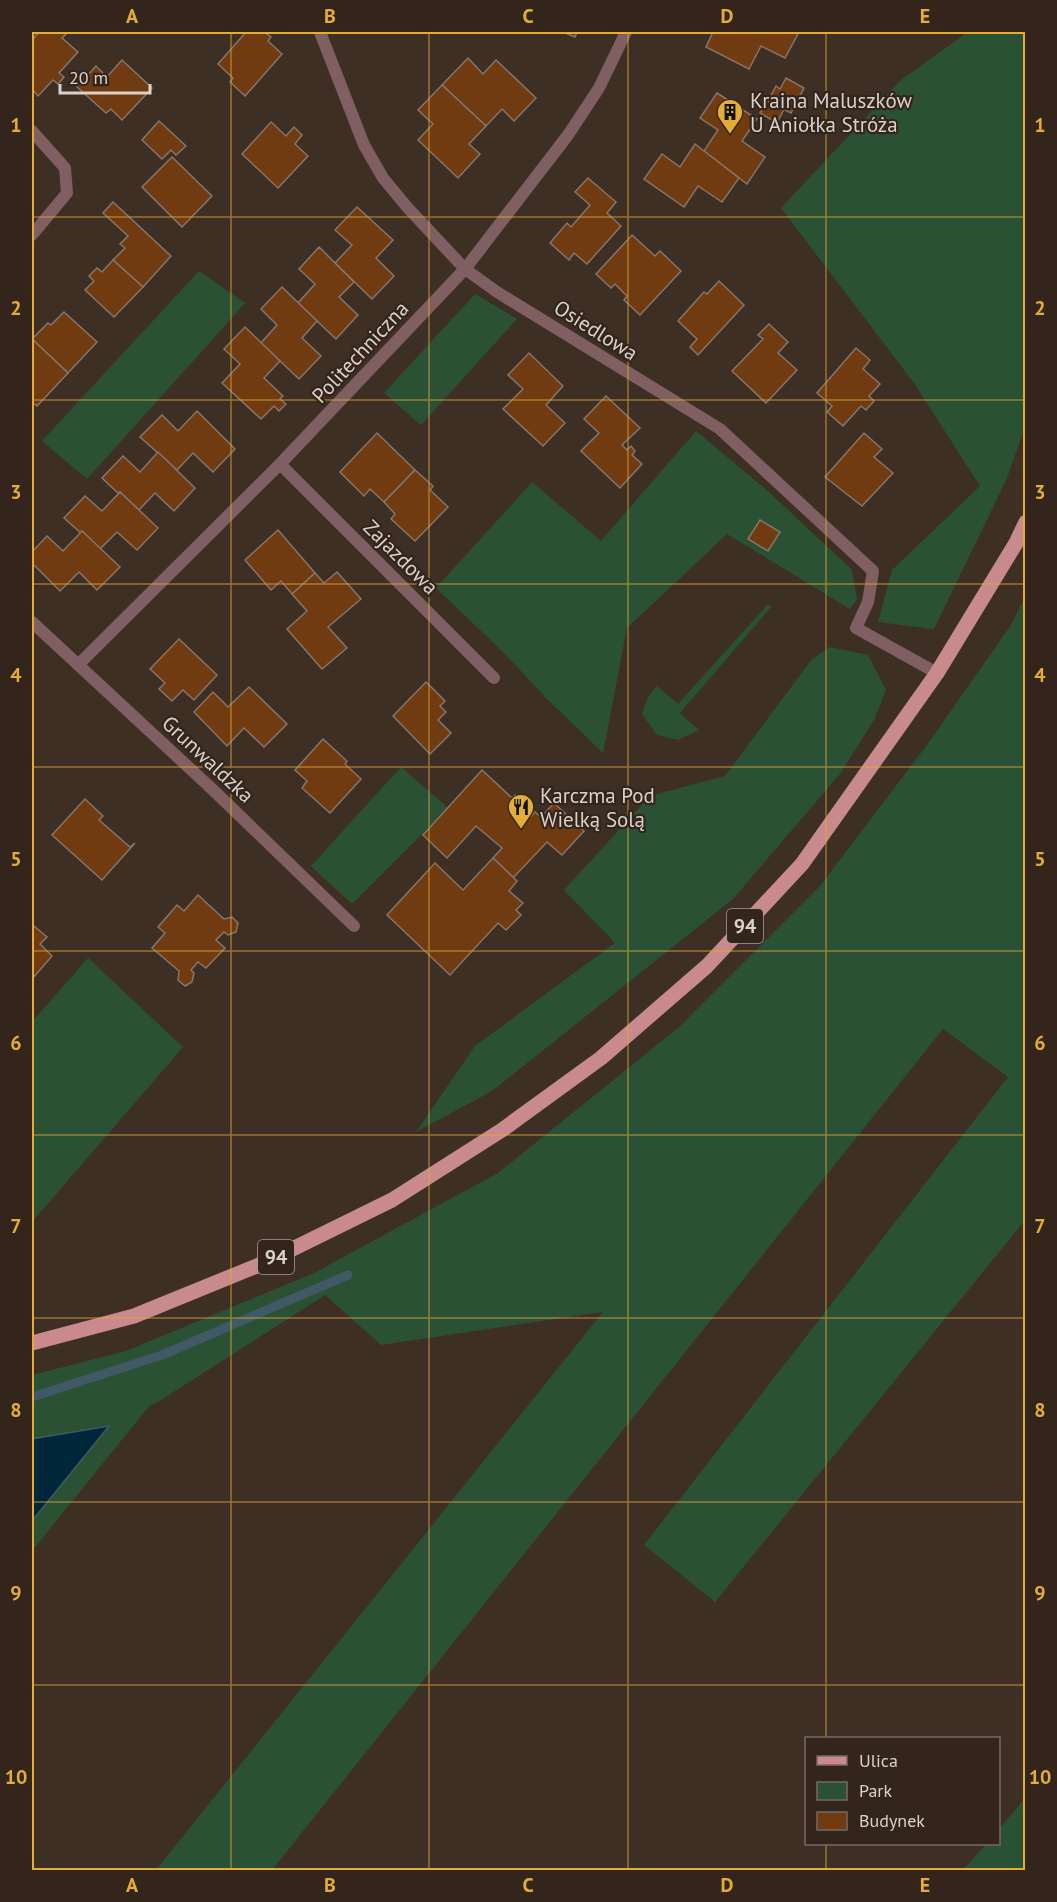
<svg xmlns="http://www.w3.org/2000/svg" width="1057" height="1902" viewBox="0 0 1057 1902" font-family="'PT Sans',sans-serif">
<style>
.green{fill:#2b5134}
.water{fill:#002639;stroke:#415964;stroke-width:1.5}
.lines{fill:none;stroke-linecap:round;stroke-linejoin:round}
.stream{stroke:#415964;stroke-width:9}
.building{fill:#713b11;stroke:#86756a;stroke-width:1.5}
.street{stroke:#7f5f61;stroke-width:12}
.primary{stroke:#c98a8d;stroke-width:15}
.grid{fill:none;stroke:#e4ad35;stroke-width:1.5;stroke-opacity:0.55}
.labels{text-anchor:middle;dominant-baseline:central;stroke-width:4.5;stroke-linejoin:round;paint-order:stroke}
.shield{fill:#34251c;stroke:#a89d96;stroke-width:1.5}
.shield-label{font-size:20px;font-weight:bold;fill:#dad1ca}
.poi-label{font-size:21px;fill:#dad1ca;stroke:#34251c;text-anchor:start}
.street-label{font-size:21px;fill:#dad1ca;stroke:#34251c}
.neatline{fill:none;stroke:#e4ad35;stroke-width:2}
.grid-label{font-size:20px;text-anchor:middle;font-weight:bold;fill:#e4ad35}
</style>
<rect width="100%" height="100%" fill="#3e2f25"/>
<g class="green">
<polygon points="968,32 1025,32 1025,427 1007,478 934,629 878,622 892,570 980,486 914,383 781,208 901,80"/>
<polygon points="199,271 245,303 87,479 42,441"/>
<polygon points="475,294 517,319 421,425 384,393"/>
<polygon points="696,431 769,492 852,570 857,599 850,609 727,534 627,628 603,753 547,699 504,653 436,588 532,482 601,541"/>
<polygon points="1025,597 1025,1220 715,1602 644,1545 1008,1077 943,1029 272,1870 156,1870 603,1312 381,1345 325,1295 158,1402 150,1405 32,1551 32,1375 126,1351 314,1273 498,1173 678,1028 820,886 927,745 1011,625"/>
<polygon points="768,604 771,607 680,713 699,730 678,740 657,735 642,714 648,697 657,686 678,704"/>
<polygon points="830,647 868,655 886,690 874,720 840,774 733,899 492,1091 416,1132 475,1046 615,943 564,890 650,796 725,776 812,659"/>
<polygon points="401,767 448,808 352,904 311,866"/>
<polygon points="88,958 183,1047 32,1222 32,1022"/>
<polygon points="1025,1798 1025,1870 963,1870 986,1844 998,1844 999,1829"/>
</g>
<polygon class="water" points="109,1426 32,1521 32,1439"/>
<g class="lines">
<polyline class="stream" points="32,1397 162,1355 348,1275"/>
</g>
<g class="building">
<polygon points="39,32 68,32 62,38 78,52 59,73 64,77 58,84 53,80 38,96 32,89 32,40"/>
<polygon points="246,32 264,32 271,37 268,41 282,54 245,96 230,82 233,78 218,64"/>
<polygon points="563,32 577,32 575,37"/>
<polygon points="713,32 799,32 785,58 761,46 749,69 706,47"/>
<polygon points="468,58 483,74 496,60 536,98 514,121 502,109 486,126 442,85"/>
<polygon points="122,60 152,88 122,120 111,109 106,113 77,87 96,66 107,77"/>
<polygon points="786,78 804,88 791,113 768,101 776,86 780,89"/>
<polygon points="442,85 486,126 469,144 480,154 458,178 418,140 433,124 418,110"/>
<polygon points="717,93 757,119 742,141 765,157 747,184 704,151 718,130 700,118"/>
<polygon points="768,101 784,109 777,123 760,113"/>
<polygon points="159,121 186,146 176,155 171,150 162,159 142,140"/>
<polygon points="271,122 286,136 294,127 302,135 295,144 308,156 278,188 242,154"/>
<polygon points="695,144 739,178 722,202 698,186 684,207 644,179 662,154 680,167"/>
<polygon points="172,157 212,196 182,227 142,187"/>
<polygon points="588,178 616,202 607,213 621,226 587,264 574,253 569,260 550,243 567,223 571,227 590,205 575,192"/>
<polygon points="113,202 171,256 143,287 113,260 125,248 120,244 128,236 103,213"/>
<polygon points="357,207 393,240 376,258 394,276 372,299 335,263 352,245 335,230"/>
<polygon points="632,235 655,256 660,251 681,271 640,315 624,300 627,296 615,284 611,288 596,274"/>
<polygon points="319,247 354,282 339,297 358,315 336,339 298,303 315,284 299,269"/>
<polygon points="113,260 143,287 114,317 85,290 94,281 89,276 97,268 102,272"/>
<polygon points="719,281 744,305 698,355 690,347 697,339 678,321 704,292 707,294"/>
<polygon points="282,287 317,321 302,338 321,356 299,379 261,343 277,325 261,309"/>
<polygon points="64,312 97,342 68,373 32,339 48,323 51,325"/>
<polygon points="769,324 788,342 778,353 797,370 766,403 732,371 763,339 758,335"/>
<polygon points="245,327 280,361 264,378 283,396 280,399 286,404 279,411 274,406 261,419 222,383 240,364 224,349"/>
<polygon points="32,339 68,373 37,406 32,402"/>
<polygon points="856,348 870,360 863,369 880,384 869,396 874,401 866,410 861,406 843,426 827,412 832,406 817,393"/>
<polygon points="529,353 563,386 546,405 565,423 543,446 503,409 523,389 508,375"/>
<polygon points="606,396 640,428 622,445 627,450 631,446 635,451 632,455 642,464 620,488 581,451 599,433 584,419"/>
<polygon points="197,411 235,449 213,472 193,453 177,470 140,437 162,415 178,431"/>
<polygon points="377,433 415,470 384,502 370,489 364,496 340,472"/>
<polygon points="864,433 882,449 874,457 893,473 862,506 825,477"/>
<polygon points="158,452 195,488 174,511 155,493 139,510 120,492 118,493 102,478 123,456 140,472"/>
<polygon points="415,470 433,486 430,490 448,507 415,541 391,519 395,514 384,502"/>
<polygon points="120,492 158,528 137,550 117,532 100,549 82,531 81,533 64,518 85,496 102,511"/>
<polygon points="760,520 780,532 768,551 748,539"/>
<polygon points="278,530 315,573 292,594 281,581 271,590 245,560"/>
<polygon points="82,531 120,567 97,590 79,572 60,591 32,563 32,552 47,536 63,551"/>
<polygon points="337,572 361,599 328,627 347,648 322,669 287,629 307,611 292,594 315,573 324,583"/>
<polygon points="179,639 217,675 194,700 183,690 172,701 159,689 165,683 150,669"/>
<polygon points="426,682 445,701 440,706 446,712 438,720 451,733 430,754 393,716"/>
<polygon points="249,687 287,724 264,747 244,728 227,746 194,712 213,692 228,707"/>
<polygon points="323,739 347,761 345,764 361,779 330,813 302,788 307,781 295,770"/>
<polygon points="482,770 512,798 515,795 522,802 519,806 530,817 535,812 541,817 554,803 584,831 562,855 547,842 513,878 493,858 502,848 476,826 447,858 423,835"/>
<polygon points="85,799 103,816 99,820 130,847 135,843 102,880 52,835"/>
<polygon points="493,858 517,881 509,891 523,903 516,910 521,915 506,930 498,923 450,975 387,915 435,863 463,890"/>
<polygon points="198,895 224,919 232,917 238,923 236,932 228,935 224,932 216,940 225,948 206,968 198,962 191,970 194,973 192,982 185,986 178,980 179,971 152,948 165,933 158,927 177,905 184,911"/>
<polygon points="34,926 47,937 40,944 52,956 32,979 32,929"/>
</g>
<g class="lines">
<g class="street">
<polyline points="320,32 364,145 383,178 407,207 465,269 497,292 720,429 873,571 868,602 856,628 937,673"/>
<polyline points="32,131 65,168 67,193 32,235"/>
<polyline points="280,464 494,678"/>
<polyline points="32,622 211,788 354,926"/>
<polyline points="78,665 280,464 465,269 568,135 599,88 626,32"/>
</g>
<polyline class="primary" points="32,1343 134,1316 264,1263 392,1200 502,1130 601,1058 707,966 802,864 937,673 1016,543 1026,522"/>
</g>
<path class="grid" d="M231 32V1870M429 32V1870M628 32V1870M826 32V1738M32 217H1026M32 400H1026M32 584H1026M32 767H1026M32 951H1026M32 1135H1026M32 1318H1026M32 1502H1026M32 1685H1026M826 1844V1870"/>
<defs>
<g id="building-pin" transform="scale(1.35)"><path d="M0 17L-7.5 6A9.5 9.5 0 1 1 7.5 6Z" fill="#e4ad35" stroke="#34251c"/><path d="M-4-6H4V6H1V3H-1V6H-4ZM-2.5-4.3h1.7v1.8h-1.7ZM.8-4.3h1.7v1.8H.8ZM-2.5-1h1.7V.8h-1.7ZM.8-1h1.7V.8H.8Z" fill="#111"/></g>
<g id="restaurant-pin" transform="scale(1.35)"><path d="M0 17L-7.5 6A9.5 9.5 0 1 1 7.5 6Z" fill="#e4ad35" stroke="#34251c"/><path d="M-5-6h1v4h1v-4h1v4h1v-4h1v5L-1.5 .5V6h-2V.5L-5-1ZM5-6V6H3V1.5H1.5Q1.5-4 5-6Z" fill="#111"/></g>
</defs>
<g fill-rule="evenodd">
<use href="#building-pin" x="730" y="112"/>
<use href="#restaurant-pin" x="521" y="807"/>
</g>
<g class="labels">
<g class="shield">
<rect x="727" y="909" width="36" height="34" rx="4.5"/>
<rect x="258" y="1240" width="36" height="34" rx="4.5"/>
</g>
<g class="shield-label">
<text x="745" y="926">94</text>
<text x="276" y="1257">94</text>
</g>
<g class="poi-label">
<text x="750" y="100">Kraina Maluszków<tspan x="750" dy="24">U Aniołka Stróża</tspan></text>
<text x="540" y="795">Karczma Pod<tspan x="540" dy="24">Wielką Solą</tspan></text>
</g>
<g class="street-label">
<text transform="translate(596 330) rotate(32)">Osiedlowa</text>
<text transform="translate(360 352) rotate(-47)">Politechniczna</text>
<text transform="translate(401 557) rotate(45)">Zajazdowa</text>
<text transform="translate(208 759) rotate(43)">Grunwaldzka</text>
</g>
</g>
<rect width="1057" height="1902" fill="none" stroke="#34251c" stroke-width="66"/>
<rect x="805" y="1737" width="195" height="108" fill="#34251c" stroke="#766a62" stroke-width="1.5"/>
<rect x="817" y="1756" width="30" height="9" fill="#c98a8d" stroke="#766a62" stroke-width="1.5"/>
<text x="859" y="1767" font-size="18" fill="#dad1ca">Ulica</text>
<rect x="817" y="1782" width="30" height="18" fill="#2b5134" stroke="#766a62" stroke-width="1.5"/>
<text x="859" y="1797" font-size="18" fill="#dad1ca">Park</text>
<rect x="817" y="1812" width="30" height="18" fill="#713b11" stroke="#766a62" stroke-width="1.5"/>
<text x="859" y="1827" font-size="18" fill="#dad1ca">Budynek</text>
<path d="M60 84v9h90v-9" fill="none" stroke="#dad1ca" stroke-width="3"/>
<text x="69" y="84" font-size="18" fill="#dad1ca" stroke="#34251c" stroke-width="4.5" paint-order="stroke">20 m</text>
<rect x="33" y="33" width="991" height="1836" class="neatline"/>
<g class="grid-label">
<text x="132" y="23">A</text>
<text x="330" y="23">B</text>
<text x="528" y="23">C</text>
<text x="727" y="23">D</text>
<text x="925" y="23">E</text>
<text x="16" y="132">1</text>
<text x="1040" y="132">1</text>
<text x="16" y="315">2</text>
<text x="1040" y="315">2</text>
<text x="16" y="499">3</text>
<text x="1040" y="499">3</text>
<text x="16" y="682">4</text>
<text x="1040" y="682">4</text>
<text x="16" y="866">5</text>
<text x="1040" y="866">5</text>
<text x="16" y="1050">6</text>
<text x="1040" y="1050">6</text>
<text x="16" y="1233">7</text>
<text x="1040" y="1233">7</text>
<text x="16" y="1417">8</text>
<text x="1040" y="1417">8</text>
<text x="16" y="1600">9</text>
<text x="1040" y="1600">9</text>
<text x="16" y="1784">10</text>
<text x="1040" y="1784">10</text>
<text x="132" y="1892">A</text>
<text x="330" y="1892">B</text>
<text x="528" y="1892">C</text>
<text x="727" y="1892">D</text>
<text x="925" y="1892">E</text>
</g>
</svg>
